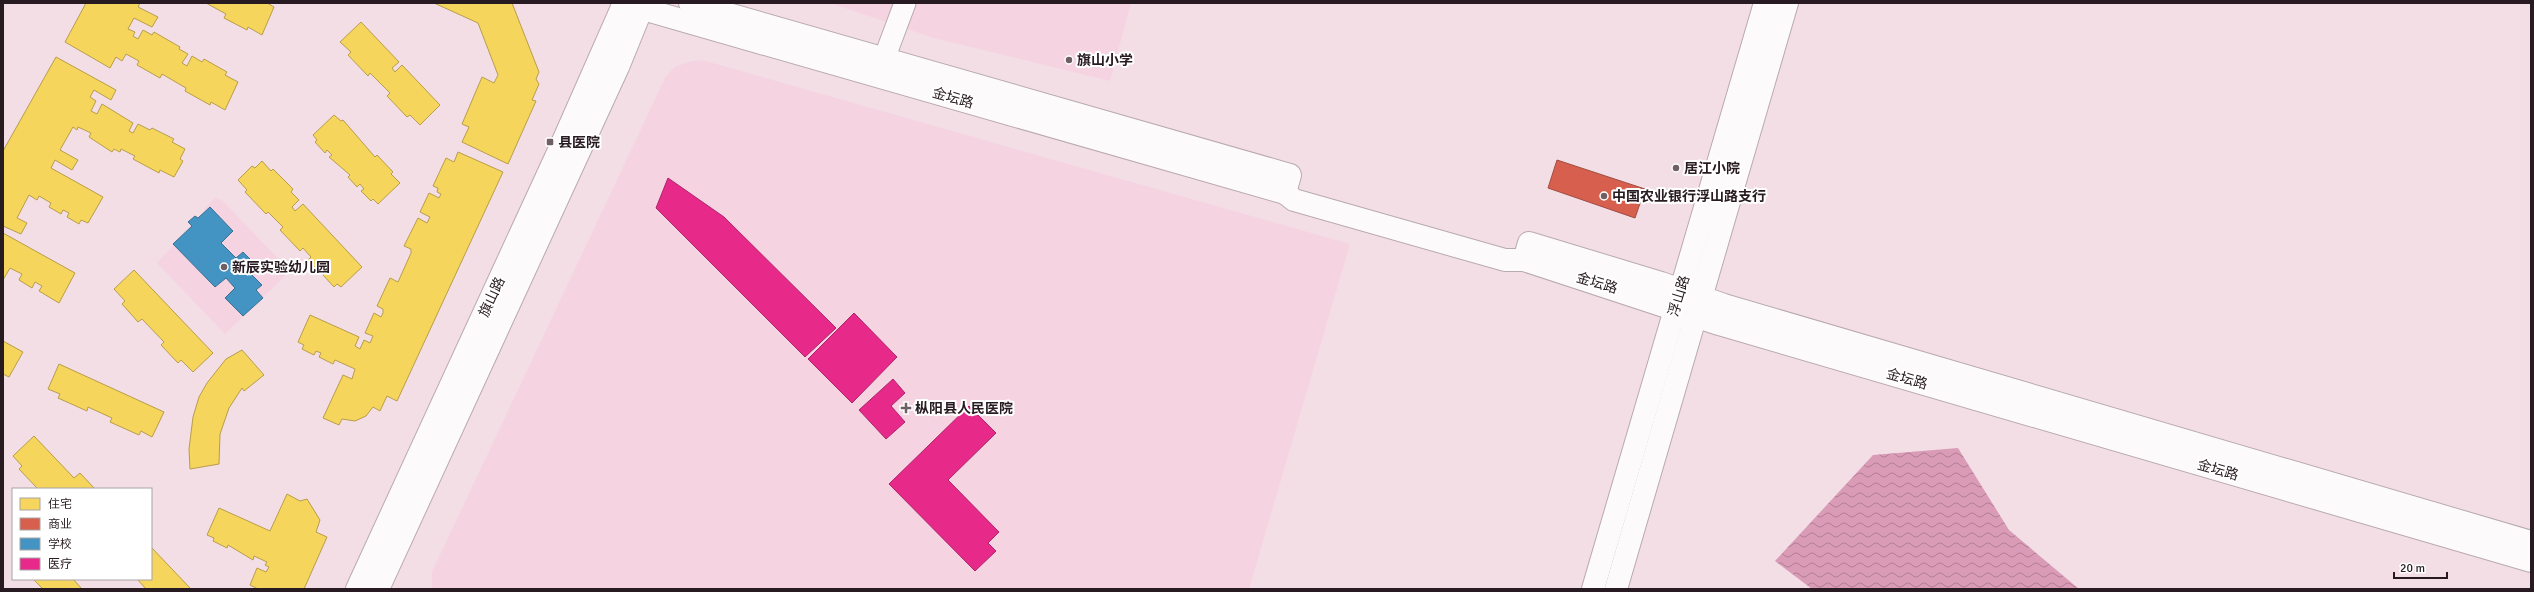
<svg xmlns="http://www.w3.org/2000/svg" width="2534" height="592" viewBox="0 0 2534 592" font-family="Signika,'Noto Sans SC',sans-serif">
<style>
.built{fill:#f5d3e1}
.water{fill:url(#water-waves)}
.homes{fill:#f6d55c;stroke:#b89d4a}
.shops{fill:#d6604d;stroke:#a24b40}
.schools{fill:#4393c3;stroke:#3b6f92}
.health{fill:#e7298a;stroke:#ad246a}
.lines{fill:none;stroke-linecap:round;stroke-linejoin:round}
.street-casing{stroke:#b9aab0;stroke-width:23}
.secondary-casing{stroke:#b9aab0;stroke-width:24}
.street{stroke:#fdfafb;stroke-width:21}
.secondary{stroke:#fdfafb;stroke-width:22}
.poi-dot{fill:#6e5f65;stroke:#fff;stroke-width:1.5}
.labels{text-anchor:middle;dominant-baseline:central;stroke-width:4;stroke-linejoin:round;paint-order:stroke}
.poi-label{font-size:14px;font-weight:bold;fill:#271a20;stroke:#fff;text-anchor:start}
.street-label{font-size:14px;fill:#271a20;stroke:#fff}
</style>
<defs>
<pattern id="water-waves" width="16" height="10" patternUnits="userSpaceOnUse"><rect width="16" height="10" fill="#da9bb7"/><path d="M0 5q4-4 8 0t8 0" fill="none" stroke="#b17e94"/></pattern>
</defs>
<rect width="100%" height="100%" fill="#f3dee6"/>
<g class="built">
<polygon points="830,3 1131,3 1110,81 934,38"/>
<polygon points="702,60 1350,244 1249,589 432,589 432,572 666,76 675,67 688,62"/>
<polygon points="216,197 219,200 221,199 290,271 225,334 157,263 191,226 188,222 195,216 198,218 206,211 204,209"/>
</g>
<polygon class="water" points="1958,448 2009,530 2079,589 1812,589 1775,561 1873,455"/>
<g class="homes">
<polygon points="86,3 140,3 138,7 158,17 152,27 134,18 128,29 135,32 133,36 138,39 143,30 152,35 154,32 180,47 179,49 188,54 182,63 187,66 192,56 202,62 204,59 227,72 225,75 238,82 225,110 211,102 210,105 185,91 186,88 162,74 160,78 137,65 139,61 126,54 122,61 116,57 110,68 65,42"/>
<polygon points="206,3 267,3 274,7 262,35 248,27 247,30 224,18 226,14"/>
<polygon points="434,3 512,3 539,72 536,79 539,84 532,100 536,101 508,164 462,142 469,127 462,124 482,77 494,83 498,75 478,23"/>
<polygon points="361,22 399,62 392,68 395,72 402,65 440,105 420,125 410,115 407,117 387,96 390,93 370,73 368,76 348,55 351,52 340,42"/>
<polygon points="56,57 116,90 111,100 94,90 90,97 96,101 91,111 97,114 102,104 133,123 129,131 133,133 138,124 150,130 152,128 174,139 172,142 185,149 180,159 183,161 174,177 160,170 159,173 133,159 135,156 121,149 120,152 114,149 112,152 89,137 91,133 78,127 77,130 73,127 60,150 78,160 72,170 55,160 51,168 103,197 88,223 81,220 79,224 67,217 69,213 63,210 61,214 49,207 51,203 39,196 37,200 29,195 17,218 27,223 21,234 3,226 3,151"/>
<polygon points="334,115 341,121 343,120 375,157 377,155 393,172 391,174 400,183 378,204 373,199 371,201 361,191 364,189 360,184 357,187 348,177 350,175 329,157 332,155 327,150 325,153 315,142 317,140 313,135"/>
<polygon points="458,152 503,172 397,401 387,396 380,411 373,407 366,416 355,421 342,419 339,425 323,418 343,375 352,379 355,369 335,360 333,364 319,357 321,353 316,351 314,355 302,349 304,345 298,342 310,315 359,337 355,346 360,349 364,340 370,343 373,336 365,333 374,313 381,317 383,313 383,309 377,306 390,278 398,282 411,253 411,249 404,246 418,218 427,223 430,217 420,212 429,193 439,198 441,194 437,192 438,188 433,186 446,158 454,162"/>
<polygon points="262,161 271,171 273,169 293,189 291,192 299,200 292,207 295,211 303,204 362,267 341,287 337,284 334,287 323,275 326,272 322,268 319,271 308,260 311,257 303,248 300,251 280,230 283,227 268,212 266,214 245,192 247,190 238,180 252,166 255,168"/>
<polygon points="3,233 75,273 59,303 39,291 42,286 35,282 32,288 19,280 22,274 10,268 3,280"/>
<polygon points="134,270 213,353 193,372 181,360 178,363 161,345 164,342 142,319 138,322 122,304 125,301 114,289"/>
<polygon points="3,341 23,352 9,377 3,374"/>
<polygon points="242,350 264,375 244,391 242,388 229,408 220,434 219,464 190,469 189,449 193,417 199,397 207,383 226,359"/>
<polygon points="59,364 164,412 152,437 141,431 139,435 110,422 112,418 88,407 87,411 58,398 60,394 48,389"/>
<polygon points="34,436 74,478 80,473 95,489 38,489 19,469 22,466 13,456"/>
<polygon points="287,494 300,501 307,499 320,520 316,532 327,537 304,589 258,589 250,585 257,568 266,572 269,567 265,565 267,562 254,556 253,560 228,545 227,548 213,541 214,538 207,535 219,508 270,531"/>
<polygon points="151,547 191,589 146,589 137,579 151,579"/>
<polygon points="33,579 73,579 82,589 43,589"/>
</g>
<polygon class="shops" points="1557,160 1645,189 1635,218 1548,188"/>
<polygon class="schools" points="210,207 233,231 221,243 236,258 243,252 256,265 249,272 262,285 256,290 263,298 243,316 225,298 235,288 226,278 215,287 173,244 192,226 188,222 195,216 198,218"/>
<g class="health">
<polygon points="668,178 724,217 836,328 805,357 656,208"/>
<polygon points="854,313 897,357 852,403 808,359"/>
<polygon points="893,379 905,393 891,406 905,422 886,439 859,410"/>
<polygon points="969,406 996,433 948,480 999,532 988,543 996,551 975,571 889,484"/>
</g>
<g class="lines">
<g class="street-casing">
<polyline id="street" points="884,59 905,3"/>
</g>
<g class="secondary-casing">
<g id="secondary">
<polyline points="622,3 1285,193 1294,200 1505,260 1524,260 1719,324 2531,561"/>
<polyline points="690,3 1290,175 1285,193"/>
<polyline points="1524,260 1529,243 1661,283 1724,305 2531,542"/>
<polyline points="357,589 560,148 624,3"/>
<polyline points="378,589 618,67 644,3"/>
<polyline points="1593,589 1765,3"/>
<polyline points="1616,589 1787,3"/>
</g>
</g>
<use href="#street" class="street"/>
<use href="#secondary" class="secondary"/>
</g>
<g class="poi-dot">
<circle cx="1069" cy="60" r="4"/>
<rect x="546" y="138" width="8" height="8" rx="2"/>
<circle cx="1676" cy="168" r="4"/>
<circle cx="1604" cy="196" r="4"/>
<circle cx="224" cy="267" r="4"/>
<path d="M904 402h4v4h4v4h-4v4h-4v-4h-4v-4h4z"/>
</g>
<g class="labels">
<g class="poi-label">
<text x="1077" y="60">旗山小学</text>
<text x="558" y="142">县医院</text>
<text x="1684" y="168">居江小院</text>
<text x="1612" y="196">中国农业银行浮山路支行</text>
<text x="232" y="267">新辰实验幼儿园</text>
<text x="915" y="408">枞阳县人民医院</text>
</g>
<g class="street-label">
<text transform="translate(953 98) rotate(16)">金坛路</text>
<text transform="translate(1597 283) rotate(17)">金坛路</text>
<text transform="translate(1679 296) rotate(-73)">浮山路</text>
<text transform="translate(492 297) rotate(-65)">旗山路</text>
<text transform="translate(1907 379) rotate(16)">金坛路</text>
<text transform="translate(2218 470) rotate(16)">金坛路</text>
</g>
</g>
<rect width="2534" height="592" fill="none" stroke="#271a20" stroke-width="8"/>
<rect x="12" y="488" width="140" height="92" fill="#ffffff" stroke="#a9a3a6"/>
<rect x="20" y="498" width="20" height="12" fill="#f6d55c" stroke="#a9a3a6"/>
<text x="48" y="508" font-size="12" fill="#271a20">住宅</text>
<rect x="20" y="518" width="20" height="12" fill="#d6604d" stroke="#a9a3a6"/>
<text x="48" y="528" font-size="12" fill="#271a20">商业</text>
<rect x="20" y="538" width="20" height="12" fill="#4393c3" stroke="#a9a3a6"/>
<text x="48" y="548" font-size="12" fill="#271a20">学校</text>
<rect x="20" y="558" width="20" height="12" fill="#e7298a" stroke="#a9a3a6"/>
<text x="48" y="568" font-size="12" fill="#271a20">医疗</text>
<path d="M2394 572v6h53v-6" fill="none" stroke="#271a20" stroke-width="2"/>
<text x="2400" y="572" font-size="12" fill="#271a20" stroke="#ffffff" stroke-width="3" paint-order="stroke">20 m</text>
</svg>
